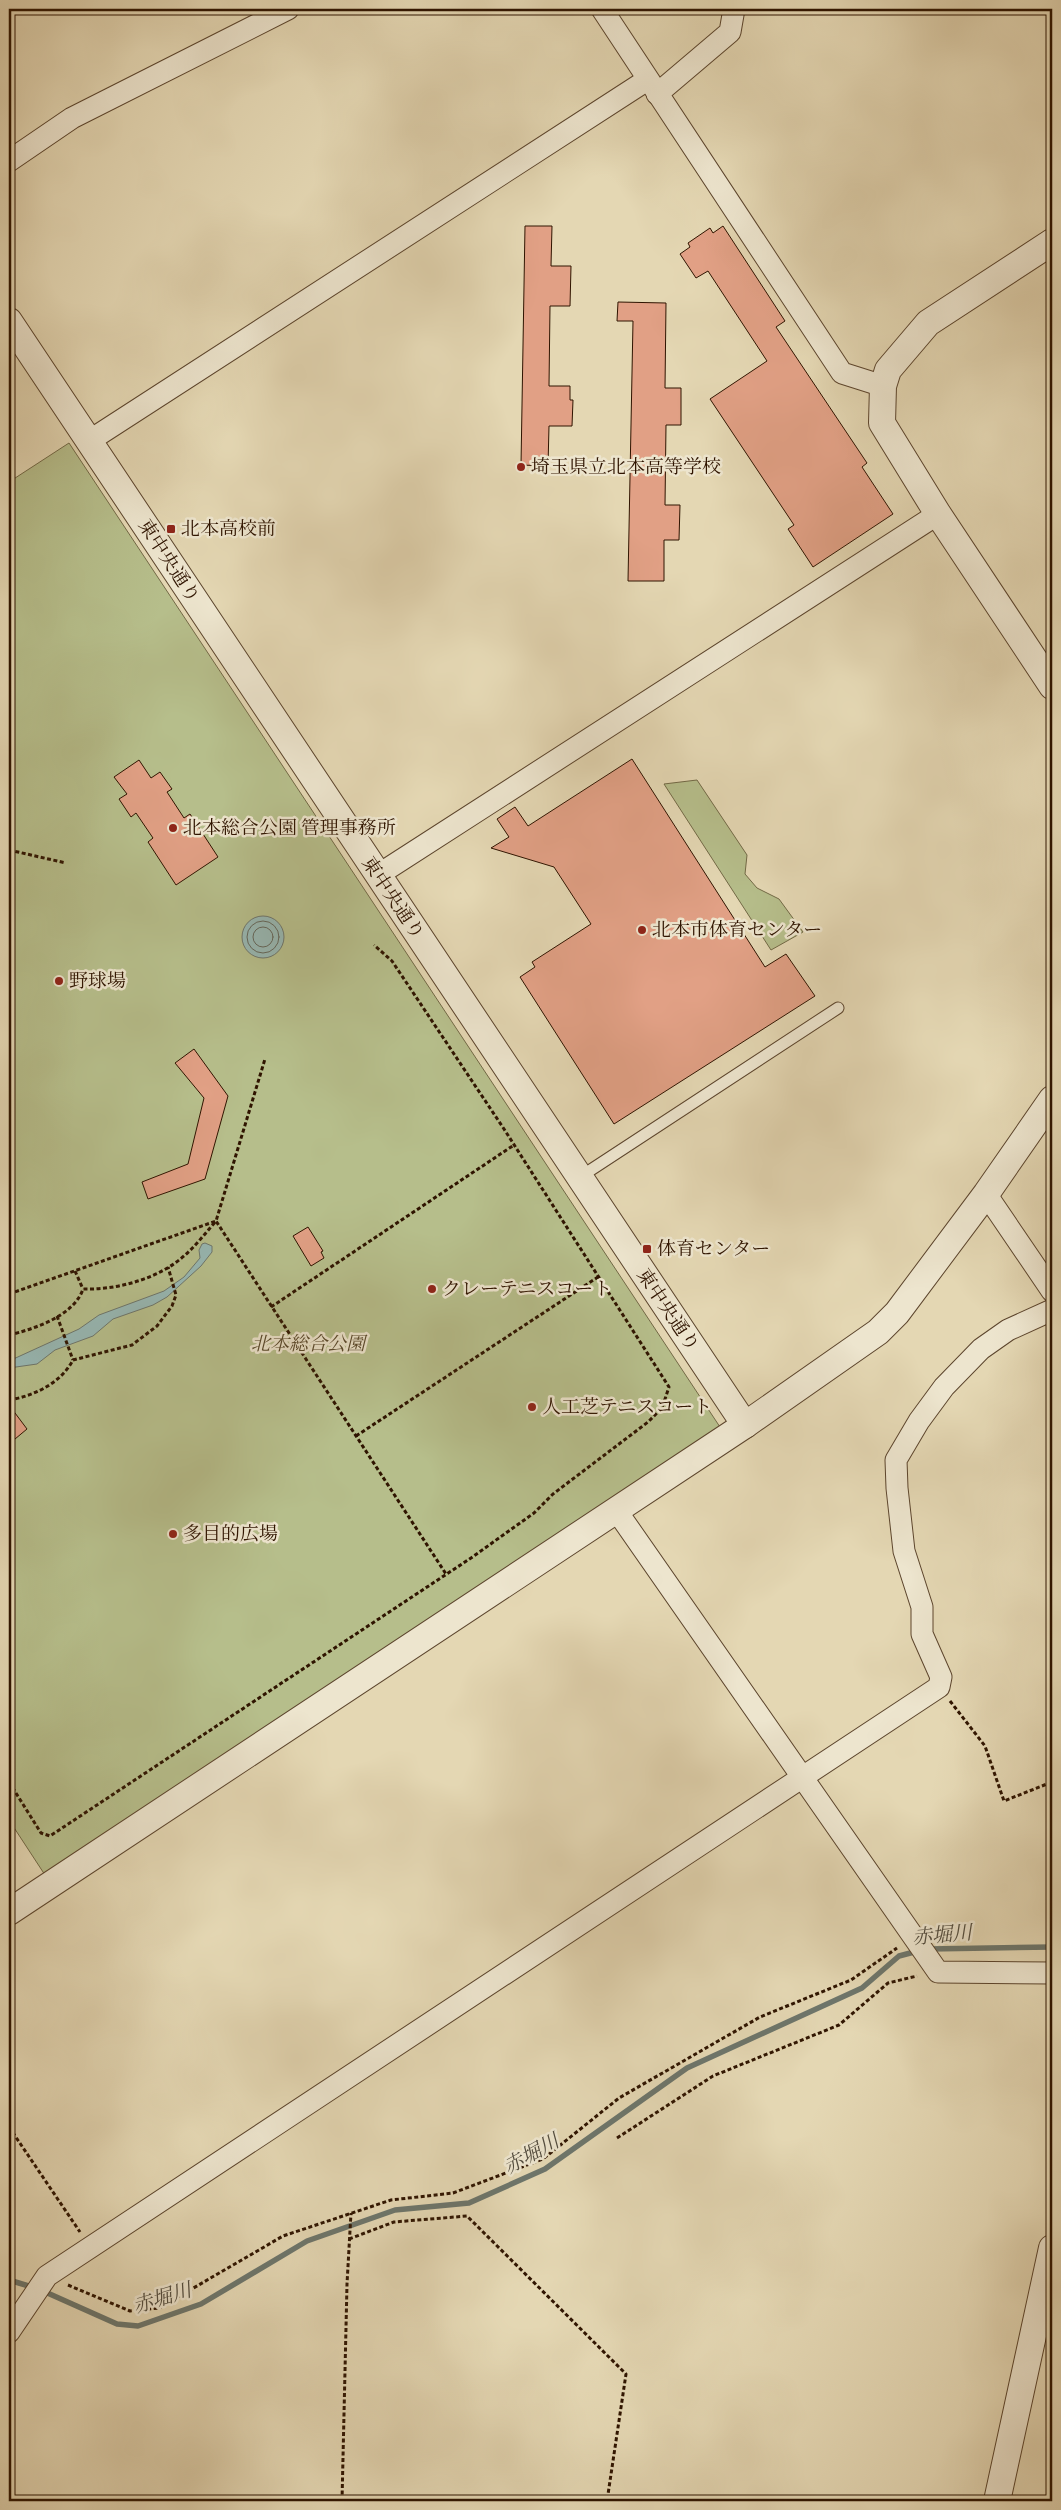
<svg xmlns="http://www.w3.org/2000/svg" width="1061" height="2510" viewBox="0 0 1061 2510" font-family="Alegreya,'Noto Serif JP',serif">
<style>
.green{fill:#b6be8b;stroke:#726946}
.water{fill:#97b8b4;stroke:#6d766c}
.lines{fill:none;stroke-linecap:round;stroke-linejoin:round}
.shore{stroke:#63665a;stroke-width:1}
.stream{stroke:#6d766c;stroke-width:5.5}
.building{fill:#e1a085;stroke:#2f1400}
.service-casing{stroke:#5c452d;stroke-width:13}
.minor-casing{stroke:#5c452d;stroke-width:23}
.tertiary-casing{stroke:#5c452d;stroke-width:28}
.path{stroke:#2f1400;stroke-width:3;stroke-dasharray:4 2.5;stroke-linecap:butt}
.service{stroke:#ede5ce;stroke-width:11}
.minor{stroke:#ede5ce;stroke-width:21}
.tertiary{stroke:#ede5ce;stroke-width:26}
.poi-dot{fill:#8f2418;stroke:#ede5ce;stroke-width:2}
.labels{text-anchor:middle;dominant-baseline:central;stroke-width:5;stroke-linejoin:round;paint-order:stroke}
.poi-label{font-size:19px;fill:#2f1400;stroke:#ede5ce;text-anchor:start}
.street-label{font-size:19px;fill:#2f1400;stroke:#ede5ce}
.park-label{font-size:19px;font-style:italic;fill:#58472a;stroke:#ede5ce}
.water-label{font-size:20px;font-style:italic;fill:#534d3f;stroke:#ede5ce}
</style>
<rect width="100%" height="100%" fill="#e4d7b3"/>
<filter id="stains"><feTurbulence type="fractalNoise" baseFrequency=".004" numOctaves="4"/><feColorMatrix values="0 0 0 0 .2 0 0 0 0 .09 0 0 0 0 .02 0 0 0 .5 -.17"/></filter>
<radialGradient id="worn" r=".72"><stop offset=".6" stop-color="#630" stop-opacity="0"/><stop offset="1" stop-color="#630" stop-opacity=".3"/></radialGradient>
<g class="green">
<polygon points="69,443 720,1427 45,1875 9,1820 9,482"/>
<polygon points="697,780 747,855 745,874 757,888 779,899 803,932 771,950 664,784"/>
</g>
<g class="water">
<circle cx="263" cy="937" r="21"/>
<polygon points="205,1243 212,1246 212,1252 201,1266 167,1297 153,1305 113,1319 93,1336 55,1350 37,1364 9,1368 9,1361 79,1329 99,1315 164,1291 184,1277 200,1258 199,1250 202,1244"/>
</g>
<g class="lines">
<g class="shore">
<circle cx="263" cy="937" r="16"/>
<circle cx="263" cy="937" r="10"/>
</g>
<g class="stream">
<polyline points="929,1949 1052,1947"/>
<polyline points="9,2280 35,2288"/>
<polyline points="43,2291 117,2324 138,2326 201,2304 307,2241 395,2210 469,2203 545,2169 687,2068 862,1988 899,1956 918,1951"/>
</g>
</g>
<g class="building">
<polygon points="525,226 552,226 551,266 571,266 570,306 550,306 549,386 570,386 570,400 573,400 572,426 549,426 548,466 521,465"/>
<polygon points="723,226 785,321 776,327 867,463 862,467 893,514 813,567 788,529 794,525 710,399 767,361 708,271 696,278 680,254 690,247 688,243 710,228 713,233"/>
<polygon points="618,302 666,303 665,388 681,388 681,425 666,425 665,505 680,505 679,540 664,540 664,581 628,581 633,321 617,321"/>
<polygon points="632,759 765,967 786,954 815,996 614,1124 520,977 535,967 532,962 591,924 554,867 491,848 509,837 497,819 515,807 528,826"/>
<polygon points="139,760 151,778 160,772 172,789 167,792 184,818 190,814 218,857 176,885 148,842 153,838 136,813 131,817 119,799 127,794 114,777"/>
<polygon points="194,1049 228,1096 205,1179 148,1199 142,1182 188,1164 204,1098 175,1063"/>
<polygon points="308,1227 323,1251 321,1252 324,1258 311,1266 293,1236"/>
<polygon points="9,1405 27,1429 9,1444"/>
</g>
<g class="lines">
<g class="service-casing">
<polyline id="service" points="580,1177 838,1008"/>
</g>
<g class="minor-casing">
<g id="minor">
<polyline points="602,9 842,373 883,386"/>
<polyline points="657,94 730,32 734,9"/>
<polyline points="9,161 72,118 288,9"/>
<polyline points="89,441 647,80"/>
<polyline points="378,875 938,514"/>
<polyline points="986,1194 1052,1291"/>
<polyline points="616,1510 938,1972 1052,1973"/>
<polyline points="9,2332 47,2276 939,1687 941,1677 922,1634 922,1607 904,1551 897,1488 896,1460 919,1421 944,1387 981,1349 1008,1330 1052,1310"/>
</g>
</g>
<g class="tertiary-casing">
<g id="tertiary">
<polyline points="1052,242 928,323 888,370 883,386 882,423 938,514 1052,686"/>
<polyline points="9,321 745,1425"/>
<polyline points="9,1912 745,1425 878,1332 897,1313 986,1194 1052,1099"/>
<polyline points="997,2501 1052,2248"/>
</g>
</g>
<g class="path">
<polyline points="9,850 66,863"/>
<polyline points="75,1271 83,1289"/>
<polyline points="9,1294 216,1221 265,1059"/>
<polyline points="271,1307 514,1145"/>
<polyline points="57,1316 73,1360"/>
<path d="M9 1335C34 1329 74 1316 83 1289 113 1290 150 1281 175 1263 191 1252 203 1236 216 1221L446 1574"/>
<path d="M9 1400C34 1396 61 1383 73 1360L132 1345 157 1326 172 1306 176 1295 168 1267"/>
<polyline points="356,1436 598,1277"/>
<polyline points="950,1701 985,1746 1004,1801 1052,1782"/>
<polyline points="9,1782 41,1833 50,1836 471,1558 534,1513 553,1494 648,1422 662,1408 669,1387 504,1129 392,961 374,945"/>
<polyline points="9,2127 80,2232"/>
<polyline points="617,2138 713,2076 839,2025 888,1983 917,1976"/>
<polyline points="349,2239 394,2222 467,2216 626,2374 607,2501"/>
<polyline points="68,2285 130,2311 159,2308 283,2236 391,2200 453,2193 543,2159 619,2098 760,2017 851,1980 897,1948"/>
<polyline points="342,2501 347,2284 351,2213"/>
</g>
<use href="#service" class="service"/>
<use href="#minor" class="minor"/>
<use href="#tertiary" class="tertiary"/>
</g>
<g class="poi-dot">
<circle cx="521" cy="467" r="5"/>
<rect x="166" y="524" width="10" height="10" rx="2.5"/>
<circle cx="173" cy="828" r="5"/>
<circle cx="642" cy="930" r="5"/>
<circle cx="59" cy="981" r="5"/>
<rect x="642" y="1244" width="10" height="10" rx="2.5"/>
<circle cx="432" cy="1289" r="5"/>
<circle cx="532" cy="1407" r="5"/>
<circle cx="173" cy="1534" r="5"/>
</g>
<g class="labels">
<g class="poi-label">
<text x="531" y="467">埼玉県立北本高等学校</text>
<text x="181" y="529">北本高校前</text>
<text x="183" y="828">北本総合公園 管理事務所</text>
<text x="652" y="930">北本市体育センター</text>
<text x="69" y="981">野球場</text>
<text x="657" y="1249">体育センター</text>
<text x="442" y="1289">クレーテニスコート</text>
<text x="542" y="1407">人工芝テニスコート</text>
<text x="183" y="1534">多目的広場</text>
</g>
<g class="street-label">
<text transform="translate(169 561) rotate(57)">東中央通り</text>
<text transform="translate(393 898) rotate(56)">東中央通り</text>
<text transform="translate(668 1310) rotate(56)">東中央通り</text>
</g>
<g class="park-label">
<text x="308" y="1344">北本総合公園</text>
</g>
<g class="water-label">
<text transform="translate(942 1935) rotate(-5)">赤堀川</text>
<text transform="translate(531 2154) rotate(-29)">赤堀川</text>
<text transform="translate(162 2298) rotate(-17)">赤堀川</text>
</g>
</g>
<rect width="1061" height="2510" fill="none" stroke="#e4d7b3" stroke-width="30"/>
<rect x="10" y="10" width="1041" height="2490" fill="none" stroke="#2f1400" stroke-width="2.5"/>
<rect x="15" y="15" width="1031" height="2480" fill="none" stroke="#2f1400"/>
<rect width="100%" height="100%" filter="url(#stains)"/>
<rect width="100%" height="100%" fill="url(#worn)"/>
</svg>
